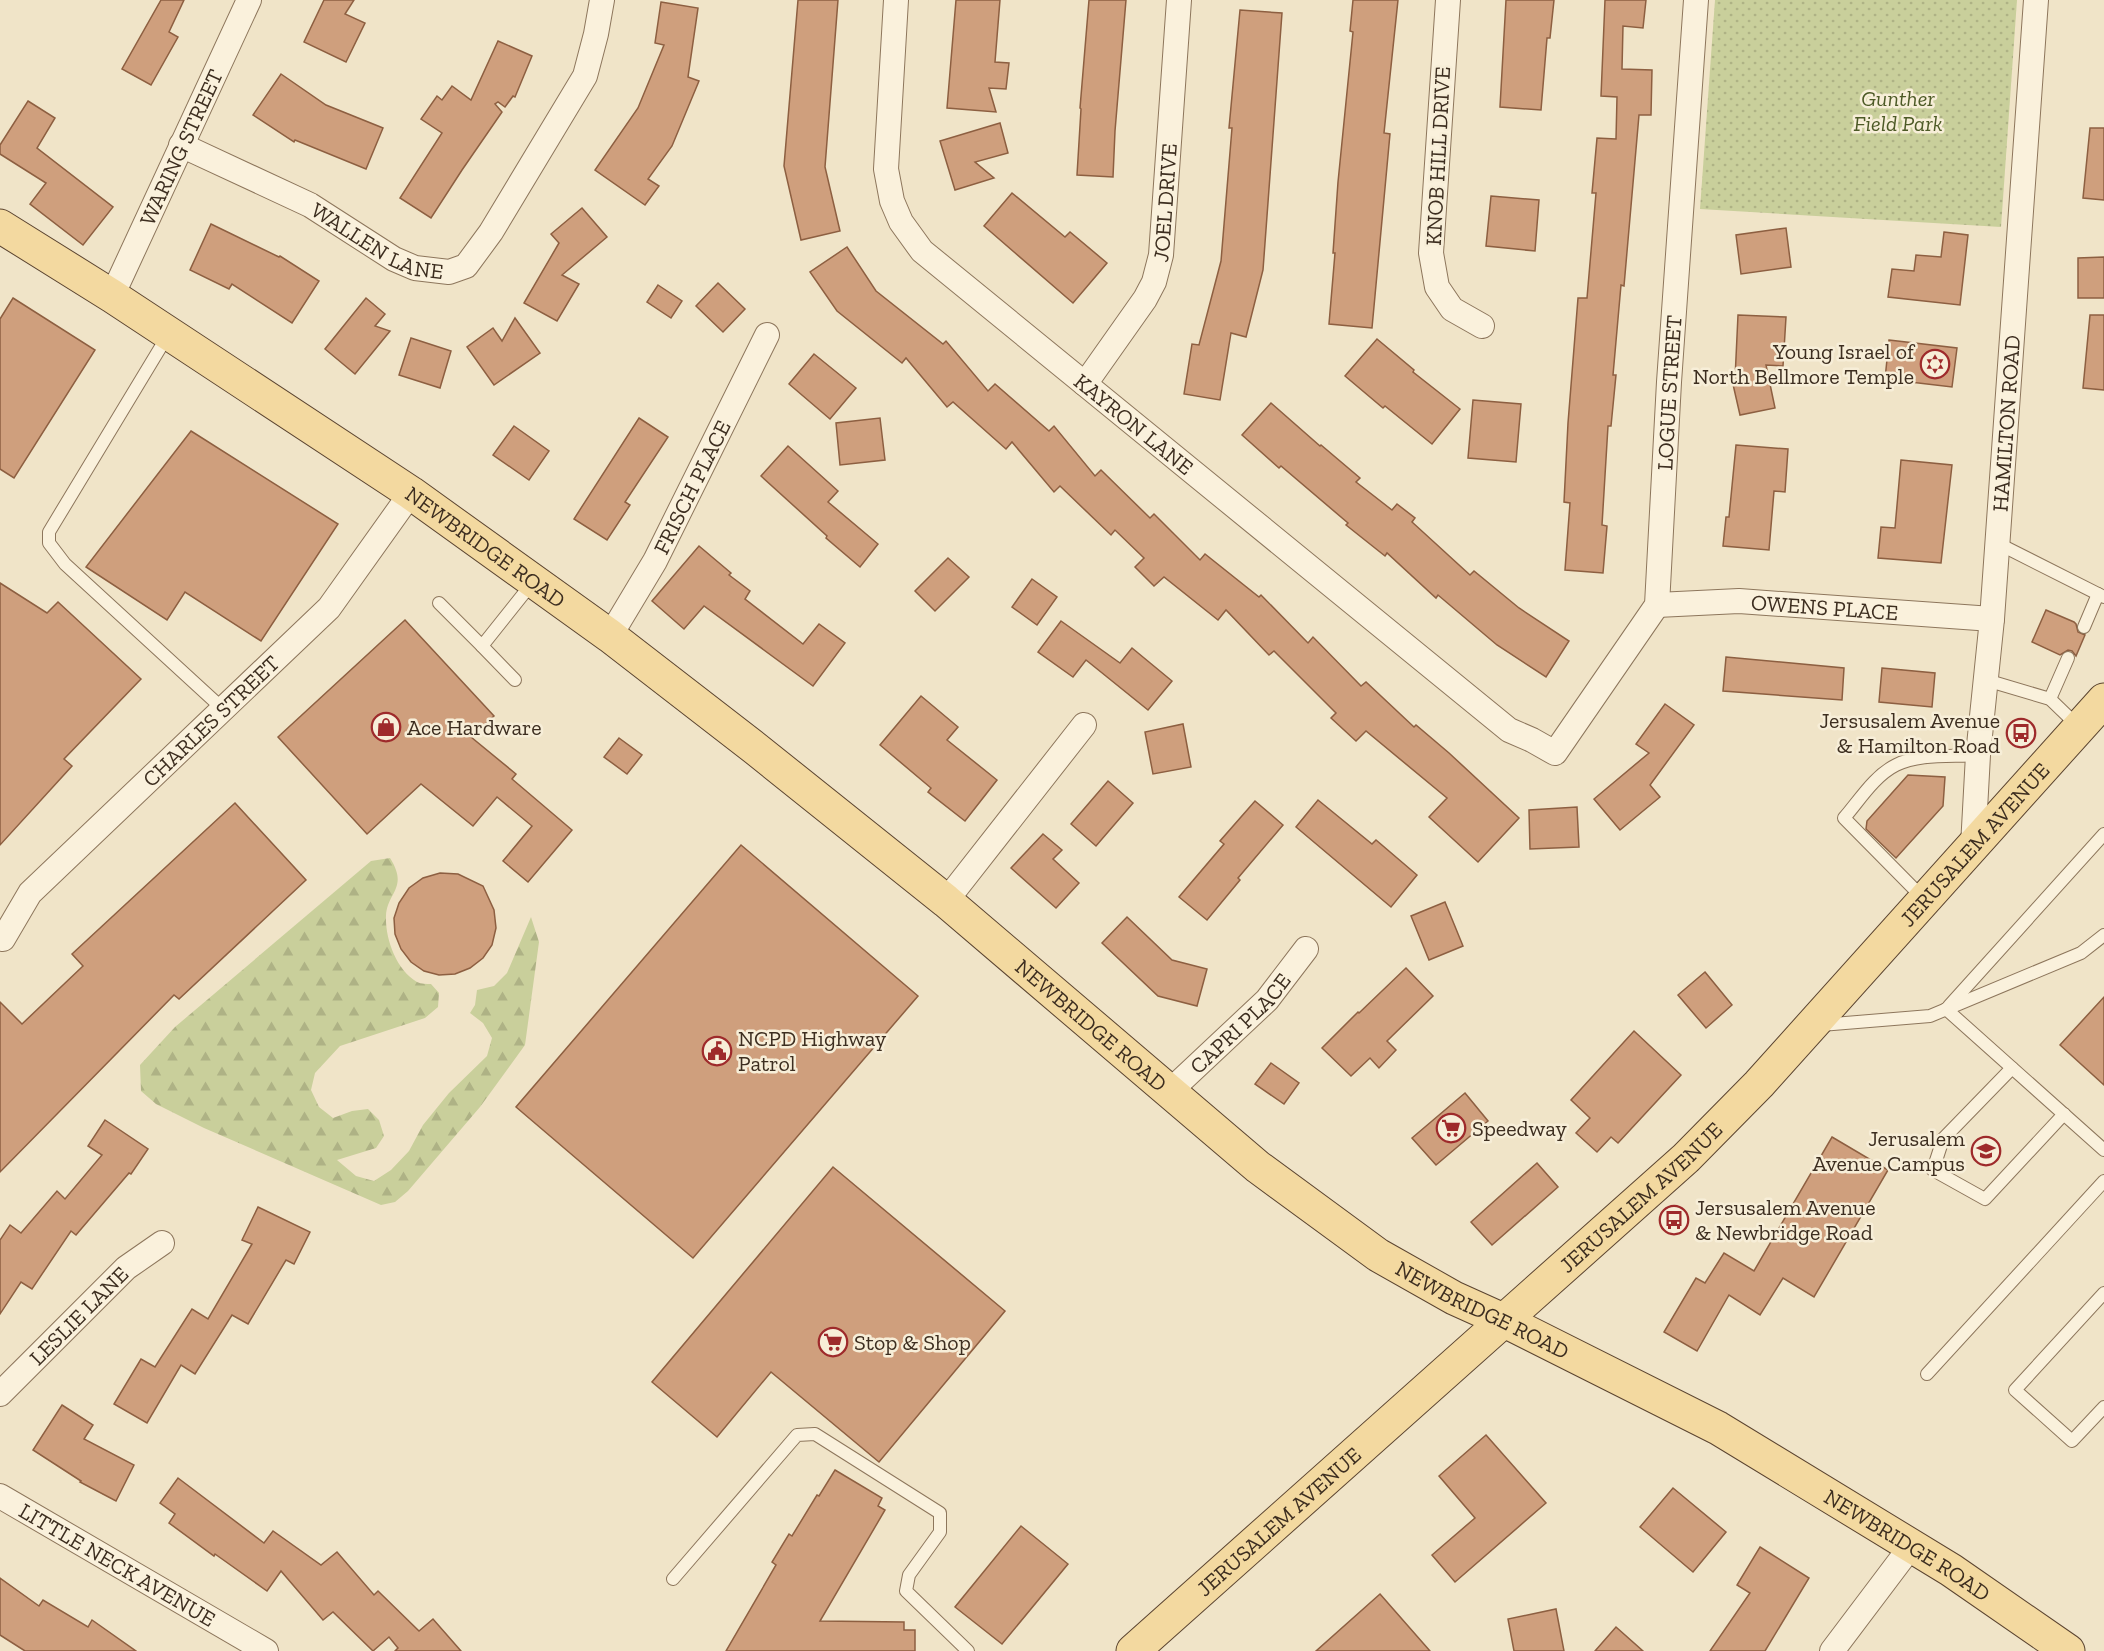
<svg xmlns="http://www.w3.org/2000/svg" width="2104" height="1651" viewBox="0 0 2104 1651" font-family="'Zilla Slab',serif">
<style>
.forest{fill:url(#forest-firs)}
.park{fill:url(#park-dots)}
.building{fill:#cf9f7d;stroke:#8d5f41;stroke-width:1.5}
.lines{fill:none;stroke-linecap:round;stroke-linejoin:round}
.service-casing{stroke:#8d765c;stroke-width:14}
.minor-casing{stroke:#8d765c;stroke-width:26}
.primary-casing{stroke:#5b4430;stroke-width:35}
.service{stroke:#faf1dc;stroke-width:12}
.minor{stroke:#faf1dc;stroke-width:24}
.primary{stroke:#f3d9a0;stroke-width:33}
.labels{text-anchor:middle;dominant-baseline:central;stroke-width:5;stroke-linejoin:round;paint-order:stroke}
.park-label{font-size:22px;font-style:italic;fill:#4d5a26;stroke:#f7eed8}
.street-label{font-size:22px;fill:#3d2e20;stroke:#f7eed8}
.poi-label{font-size:22px;fill:#3d2e20;stroke:#f7eed8;text-anchor:start}
</style>
<defs>
<pattern id="forest-firs" width="22" height="20" patternUnits="userSpaceOnUse" patternTransform="scale(1.5)"><rect width="22" height="20" fill="#c9cf9b"/><path d="M5 1l3.5 6h-7zM16 11l3.5 6h-7z" fill="#aeb285"/></pattern>
<pattern id="park-dots" width="8" height="8" patternUnits="userSpaceOnUse" patternTransform="scale(1.5)"><rect width="8" height="8" fill="#c9cf9b"/><path d="M2 2h.1M6 6h.1" fill="none" stroke="#aeb285" stroke-width="1.8" stroke-linecap="round"/></pattern>
</defs>
<rect width="100%" height="100%" fill="#f0e4c8"/>
<path class="forest" d="M390 858C409 888 387 892 386 916 385 938 396 970 417 982 421 984 427 984 431 984L439 993 438 1007 425 1018 340 1046 315 1073 311 1090 319 1107 333 1118 352 1111 368 1109 379 1120 384 1136 376 1148 337 1160 356 1176 374 1181 391 1170 409 1151 423 1125 449 1093 487 1056 492 1038 483 1023 470 1013 475 1005 477 990 494 986 507 973 531 917 539 942 525 1045 480 1107 408 1191 395 1202 381 1205 204 1128 156 1104 141 1091 140 1065 175 1027 371 861Z"/>
<polygon class="park" points="1715,0 2017,0 2001,227 1700,209"/>
<g class="building">
<polygon points="161,0 184,0 169,32 178,37 151,85 122,69"/>
<polygon points="324,0 354,0 345,14 365,23 346,62 304,42"/>
<polygon points="798,0 838,0 825,167 840,231 801,240 784,166"/>
<polygon points="956,0 1000,0 995,62 1009,63 1006,89 989,88 996,112 947,108"/>
<polygon points="1089,0 1126,0 1115,131 1113,177 1077,175 1081,109 1080,108"/>
<polygon points="1353,0 1398,0 1384,133 1390,134 1372,328 1329,324 1335,253 1333,253 1338,182 1353,32 1350,31"/>
<polygon points="1506,0 1554,0 1550,38 1547,38 1541,110 1500,107"/>
<polygon points="1605,0 1646,0 1643,28 1623,26 1622,69 1652,70 1651,115 1639,115 1624,286 1621,285 1613,375 1616,375 1611,426 1608,426 1602,525 1607,526 1603,573 1565,570 1570,503 1564,502 1568,423 1578,298 1587,298 1596,193 1592,193 1597,138 1616,139 1617,97 1601,96"/>
<polygon points="661,2 698,8 688,77 699,81 672,146 648,179 659,186 645,205 595,170 638,108 664,45 655,43"/>
<polygon points="1240,10 1282,13 1263,270 1246,337 1231,333 1220,400 1184,394 1192,344 1199,345 1221,261 1232,128 1229,128"/>
<polygon points="498,41 532,56 515,97 513,96 505,107 498,102 495,104 502,112 462,170 431,218 400,198 442,133 421,119 437,96 442,100 452,86 471,100"/>
<polygon points="281,74 326,105 383,128 366,169 295,140 294,142 253,115"/>
<polygon points="28,101 55,118 37,148 113,207 83,245 30,204 46,183 0,154 0,145"/>
<polygon points="1000,123 1008,153 975,162 994,178 955,190 940,141"/>
<polygon points="2090,128 2104,128 2104,200 2083,198"/>
<polygon points="1012,193 1065,237 1070,232 1107,263 1073,303 984,226"/>
<polygon points="1491,196 1539,200 1535,251 1486,246"/>
<polygon points="582,208 607,237 562,275 579,284 557,321 524,303 559,243 551,234"/>
<polygon points="211,224 279,257 280,256 319,281 292,323 232,284 229,289 190,270"/>
<polygon points="1786,228 1791,267 1741,274 1736,235"/>
<polygon points="1944,232 1968,235 1960,305 1888,297 1892,269 1914,271 1916,255 1941,257"/>
<polygon points="847,247 876,291 943,344 946,341 988,391 995,384 1049,431 1054,426 1095,476 1101,470 1150,518 1154,514 1200,560 1205,554 1259,597 1261,595 1308,643 1313,637 1361,686 1366,682 1414,727 1416,725 1449,753 1519,818 1478,862 1429,817 1447,798 1366,731 1356,741 1331,718 1336,713 1274,651 1269,655 1226,610 1218,620 1164,577 1154,586 1135,567 1144,558 1115,530 1111,535 1060,486 1054,492 1012,442 1006,449 953,402 947,407 906,358 902,363 837,311 810,272"/>
<polygon points="2104,257 2104,298 2078,298 2078,258"/>
<polygon points="718,283 745,309 723,332 696,306"/>
<polygon points="658,285 682,301 671,318 647,302"/>
<polygon points="13,298 95,350 14,478 0,469 0,319"/>
<polygon points="366,298 385,314 375,326 390,331 355,374 325,349"/>
<polygon points="1738,315 1786,317 1783,366 1766,365 1775,408 1740,415 1732,380 1735,379"/>
<polygon points="2090,315 2104,315 2104,390 2083,388"/>
<polygon points="515,318 540,353 494,385 467,347 493,328 502,341"/>
<polygon points="411,338 451,351 440,388 399,375"/>
<polygon points="1377,339 1414,370 1413,372 1460,409 1432,444 1385,406 1383,408 1345,376"/>
<polygon points="1889,340 1957,348 1952,387 1885,379"/>
<polygon points="814,354 856,388 830,419 789,384"/>
<polygon points="1473,400 1521,404 1516,462 1468,458"/>
<polygon points="1271,403 1320,446 1321,445 1360,478 1356,482 1392,510 1397,504 1415,518 1412,522 1470,575 1474,571 1519,608 1569,641 1546,677 1497,645 1438,595 1436,598 1387,553 1385,556 1346,525 1348,523 1281,466 1279,468 1242,435"/>
<polygon points="639,418 668,437 625,502 630,505 607,540 574,519"/>
<polygon points="880,418 885,460 840,465 836,423"/>
<polygon points="514,426 549,451 529,480 493,455"/>
<polygon points="191,431 338,524 261,641 185,592 167,620 86,567"/>
<polygon points="1736,445 1788,449 1785,492 1774,491 1769,550 1723,546 1726,517 1729,517"/>
<polygon points="788,446 838,491 828,502 878,544 860,567 826,538 827,536 761,476"/>
<polygon points="1901,460 1952,465 1941,563 1878,558 1881,527 1895,528"/>
<polygon points="699,546 731,573 729,575 750,591 745,599 803,644 819,624 845,643 813,686 704,606 684,629 652,601"/>
<polygon points="948,558 969,577 935,611 915,591"/>
<polygon points="1032,579 1057,597 1037,625 1012,607"/>
<polygon points="0,583 47,613 58,602 141,679 64,759 72,766 0,845"/>
<polygon points="2046,610 2074,622 2076,624 2078,632 2085,635 2076,656 2072,651 2068,650 2060,655 2032,642"/>
<polygon points="405,620 494,716 471,737 516,774 512,779 572,830 528,882 503,861 532,826 497,797 473,826 421,784 367,834 278,737"/>
<polygon points="1061,621 1120,663 1132,648 1172,681 1148,710 1086,660 1073,677 1038,652"/>
<polygon points="1726,657 1844,668 1842,700 1723,691"/>
<polygon points="1882,668 1935,673 1932,707 1879,702"/>
<polygon points="921,696 958,727 947,740 997,780 965,821 928,792 931,788 880,745"/>
<polygon points="1665,704 1694,725 1650,785 1660,797 1620,830 1594,799 1649,753 1636,744"/>
<polygon points="1183,724 1191,767 1153,774 1145,732"/>
<polygon points="619,738 642,755 627,774 604,757"/>
<polygon points="1908,775 1945,777 1943,806 1896,858 1866,829 1867,821"/>
<polygon points="1108,781 1133,803 1096,846 1071,824"/>
<polygon points="1318,800 1372,844 1376,840 1417,875 1391,907 1296,827"/>
<polygon points="1255,801 1283,825 1238,878 1240,880 1207,920 1179,897 1224,844 1220,841"/>
<polygon points="235,803 306,880 179,999 174,995 0,1172 0,1002 22,1024 83,966 72,954"/>
<polygon points="1577,807 1579,847 1530,849 1529,810"/>
<polygon points="1043,834 1062,850 1053,859 1079,883 1056,908 1011,868"/>
<polygon points="741,845 918,996 693,1258 516,1107"/>
<polygon points="440,873 458,874 483,886 494,910 496,928 492,945 483,958 470,968 455,974 439,975 424,971 411,962 401,949 395,934 394,918 399,903 409,888 423,878"/>
<polygon points="1445,902 1463,946 1429,960 1411,916"/>
<polygon points="1127,917 1172,960 1207,969 1197,1006 1158,996 1102,943"/>
<polygon points="1406,968 1433,996 1387,1041 1396,1050 1379,1068 1370,1058 1351,1076 1322,1048 1358,1012 1359,1013"/>
<polygon points="1705,972 1732,1005 1706,1028 1678,995"/>
<polygon points="2104,997 2104,1085 2060,1045"/>
<polygon points="1634,1031 1681,1075 1618,1143 1611,1137 1597,1152 1576,1133 1590,1118 1571,1100"/>
<polygon points="1271,1063 1299,1083 1284,1104 1255,1084"/>
<polygon points="1465,1093 1488,1121 1436,1165 1412,1138"/>
<polygon points="105,1120 148,1149 131,1174 129,1173 76,1235 71,1231 32,1289 21,1282 0,1314 0,1240 10,1225 21,1233 57,1191 65,1199 102,1155 88,1146"/>
<polygon points="1832,1137 1888,1170 1814,1297 1783,1278 1760,1315 1729,1295 1697,1351 1664,1332 1696,1278 1705,1283 1724,1253 1754,1271"/>
<polygon points="1537,1163 1558,1187 1492,1245 1471,1222"/>
<polygon points="833,1167 1005,1311 879,1462 771,1372 717,1437 652,1382"/>
<polygon points="258,1207 310,1232 294,1264 286,1260 248,1324 232,1315 195,1374 181,1365 147,1423 114,1404 141,1359 155,1367 192,1309 208,1319 252,1244 242,1240"/>
<polygon points="62,1405 93,1425 84,1439 134,1465 116,1501 80,1482 81,1481 33,1450"/>
<polygon points="1486,1435 1546,1503 1455,1582 1432,1555 1475,1518 1439,1476"/>
<polygon points="835,1470 882,1498 878,1506 885,1510 820,1621 904,1622 904,1630 915,1630 915,1651 726,1651 776,1565 772,1562 789,1534 792,1536 817,1495 819,1496"/>
<polygon points="178,1478 264,1543 273,1531 321,1565 337,1552 374,1595 378,1591 419,1631 433,1619 461,1651 395,1651 398,1648 389,1637 373,1651 333,1612 323,1620 281,1571 267,1591 215,1554 214,1556 169,1523 175,1514 160,1503"/>
<polygon points="1673,1488 1726,1532 1693,1572 1640,1527"/>
<polygon points="1021,1526 1068,1564 1002,1644 955,1607"/>
<polygon points="1760,1547 1809,1578 1765,1651 1710,1651 1750,1593 1737,1585"/>
<polygon points="0,1578 39,1606 43,1600 88,1627 92,1620 136,1651 25,1651 0,1635"/>
<polygon points="1380,1594 1430,1651 1316,1651"/>
<polygon points="1556,1609 1564,1651 1514,1651 1508,1619"/>
<polygon points="1616,1627 1643,1651 1595,1651"/>
</g>
<g class="lines">
<g class="service-casing">
<g id="service">
<polyline points="168,335 49,532 49,543 65,564 223,709"/>
<polyline points="1997,543 2104,597"/>
<polyline points="439,603 482,646 533,582"/>
<polyline points="2084,627 2098,594"/>
<polyline points="482,646 515,680"/>
<polyline points="1986,680 2050,699 2079,727"/>
<polyline points="2050,699 2068,658"/>
<path d="M1924 899 1844 818C1859 801 1874 776 1896 765 1919 753 1952 757 1978 755"/>
<polyline points="1949,1006 2104,834"/>
<polyline points="1946,1009 2104,1150"/>
<polyline points="1821,1025 1930,1016 2081,953 2104,935"/>
<polyline points="2012,1068 1943,1139 1933,1170 1985,1199 2064,1114"/>
<polyline points="2104,1293 2015,1390 2072,1441 2104,1407"/>
<polyline points="1927,1374 2104,1181"/>
<polyline points="673,1579 797,1435 815,1434 940,1513 940,1532 909,1575 906,1591 968,1651"/>
</g>
</g>
<g class="minor-casing">
<g id="minor">
<path id="s1" d="M896 0 886 169 892 201 901 222 922 251 1509 730 1532 740 1555 753 1657 605 1669 382 1696 0"/>
<polyline points="1448,0 1431,253 1437,287 1452,309 1482,326"/>
<path id="s2" d="M181 145 310 205 394 259 415 268 449 272 466 266 491 232 585 76 596 34 602 0"/>
<path id="s3" d="M112 296 249 0"/>
<path id="s4" d="M1085 384 1145 299 1154 282 1161 255 1179 0"/>
<path id="s5" d="M1657 605 1739 601 1992 619"/>
<path id="s6" d="M610 636 655 561 767 335"/>
<path id="s7" d="M1973 846 1978 755 1992 619 2036 0"/>
<polyline points="946,901 1084,725"/>
<path id="s8" d="M3 939 30 893 329 608 411 493"/>
<path id="s9" d="M1169 1092 1267 1000 1306 949"/>
<path id="s10" d="M0 1394 126 1268 162 1243"/>
<path id="s11" d="M0 1496 266 1651"/>
<polyline points="1832,1651 1912,1545"/>
</g>
</g>
<g class="primary-casing">
<g id="primary">
<path id="s12" d="M0 226 112 296 411 493 610 636 756 749 946 901 1258 1167 1378 1255 1454 1298 1505 1321 1718 1428 1951 1570 2068 1651"/>
<path id="s13" d="M1133 1651 1686 1158 1759 1084 2104 700"/>
</g>
</g>
<use href="#service" class="service"/>
<use href="#minor" class="minor"/>
<use href="#primary" class="primary"/>
</g>
<defs>
<g id="synagogue-ring" transform="scale(1.5)"><circle r="9.5" fill="#f7eed8" stroke="#9e2a2b" stroke-width="1.5"/><path d="M0-6.5L5.6 3.2H-5.6ZM0 6.5L5.6-3.2H-5.6Z" fill="#9e2a2b"/></g>
<g id="shop-ring" transform="scale(1.5)"><circle r="9.5" fill="#f7eed8" stroke="#9e2a2b" stroke-width="1.5"/><path d="M-5-2.5h2.3a2.7 3.5 0 0 1 5.4 0H5L5.5 6h-11ZM-1.5-2.5h3a1.5 2.3 0 0 0-3 0Z" fill="#9e2a2b"/></g>
<g id="bus-ring" transform="scale(1.5)"><circle r="9.5" fill="#f7eed8" stroke="#9e2a2b" stroke-width="1.5"/><path d="M-5-6H5V4H4V6H2V4H-2V6H-4V4H-5ZM-3.5-4V0h7V-4ZM-3.5 1.2v1.5H-2V1.2ZM2 1.2v1.5H3.5V1.2Z" fill="#9e2a2b"/></g>
<g id="civic-ring" transform="scale(1.5)"><circle r="9.5" fill="#f7eed8" stroke="#9e2a2b" stroke-width="1.5"/><path d="M-.6-6.5H3V-4.5H.6V-3L4-1V1h2V6H-6V1h2V-1L-.6-3ZM-1.2 2.5V6h2.4V2.5Z" fill="#9e2a2b"/></g>
<g id="supermarket-ring" transform="scale(1.5)"><circle r="9.5" fill="#f7eed8" stroke="#9e2a2b" stroke-width="1.5"/><path d="M-6-5.5h2.5l.6 2H6L4.5 2H-2.5L-4.4-4H-6ZM-1.5 3.2a1.3 1.3 0 1 0 .1 0ZM3 3.2a1.3 1.3 0 1 0 .1 0Z" fill="#9e2a2b"/></g>
<g id="school-ring" transform="scale(1.5)"><circle r="9.5" fill="#f7eed8" stroke="#9e2a2b" stroke-width="1.5"/><path d="M0-5L7-2L0 1L-7-2ZM-4 1L0 2.5L4 1V4Q0 6-4 4Z" fill="#9e2a2b"/></g>
</defs>
<g fill-rule="evenodd">
<use href="#synagogue-ring" x="1935" y="364"/>
<use href="#shop-ring" x="386" y="727"/>
<use href="#bus-ring" x="2021" y="733"/>
<use href="#civic-ring" x="717" y="1051"/>
<use href="#supermarket-ring" x="1451" y="1128"/>
<use href="#school-ring" x="1986" y="1151"/>
<use href="#bus-ring" x="1674" y="1220"/>
<use href="#supermarket-ring" x="833" y="1342"/>
</g>
<g class="labels">
<g class="park-label">
<text x="1898" y="98">Gunther<tspan x="1898" dy="25">Field Park</tspan></text>
</g>
<g class="street-label">
<text stroke="none"><textPath href="#s3" startOffset="164">WARING STREET</textPath></text>
<text transform="translate(1438 156) rotate(-87)">KNOB HILL DRIVE</text>
<text stroke="none"><textPath href="#s4" startOffset="204">JOEL DRIVE</textPath></text>
<text stroke="none"><textPath href="#s2" startOffset="220">WALLEN LANE</textPath></text>
<text stroke="none"><textPath href="#s1" startOffset="1462">LOGUE STREET</textPath></text>
<text stroke="none"><textPath href="#s7" startOffset="424">HAMILTON ROAD</textPath></text>
<text stroke="none"><textPath href="#s1" startOffset="534">KAYRON LANE</textPath></text>
<text stroke="none"><textPath href="#s6" startOffset="170">FRISCH PLACE</textPath></text>
<text stroke="none"><textPath href="#s12" startOffset="582">NEWBRIDGE ROAD</textPath></text>
<text stroke="none"><textPath href="#s5" startOffset="168">OWENS PLACE</textPath></text>
<text stroke="none"><textPath href="#s8" startOffset="303">CHARLES STREET</textPath></text>
<text stroke="none"><textPath href="#s13" startOffset="1167">JERUSALEM AVENUE</textPath></text>
<text stroke="none"><textPath href="#s9" startOffset="99">CAPRI PLACE</textPath></text>
<text stroke="none"><textPath href="#s12" startOffset="1354">NEWBRIDGE ROAD</textPath></text>
<text stroke="none"><textPath href="#s13" startOffset="681">JERUSALEM AVENUE</textPath></text>
<text stroke="none"><textPath href="#s12" startOffset="1840">NEWBRIDGE ROAD</textPath></text>
<text stroke="none"><textPath href="#s10" startOffset="111">LESLIE LANE</textPath></text>
<text stroke="none"><textPath href="#s13" startOffset="195">JERUSALEM AVENUE</textPath></text>
<text stroke="none"><textPath href="#s12" startOffset="2326">NEWBRIDGE ROAD</textPath></text>
<text stroke="none"><textPath href="#s11" startOffset="136">LITTLE NECK AVENUE</textPath></text>
</g>
<g class="poi-label">
<text x="1914" y="351" text-anchor="end">Young Israel of<tspan x="1914" dy="25">North Bellmore Temple</tspan></text>
<text x="2000" y="720" text-anchor="end">Jersusalem Avenue<tspan x="2000" dy="25">&amp; Hamilton Road</tspan></text>
<text x="407" y="727">Ace Hardware</text>
<text x="738" y="1038">NCPD Highway<tspan x="738" dy="25">Patrol</tspan></text>
<text x="1472" y="1128">Speedway</text>
<text x="1965" y="1138" text-anchor="end">Jerusalem<tspan x="1965" dy="25">Avenue Campus</tspan></text>
<text x="1695" y="1207">Jersusalem Avenue<tspan x="1695" dy="25">&amp; Newbridge Road</tspan></text>
<text x="854" y="1342">Stop &amp; Shop</text>
</g>
</g>
</svg>
